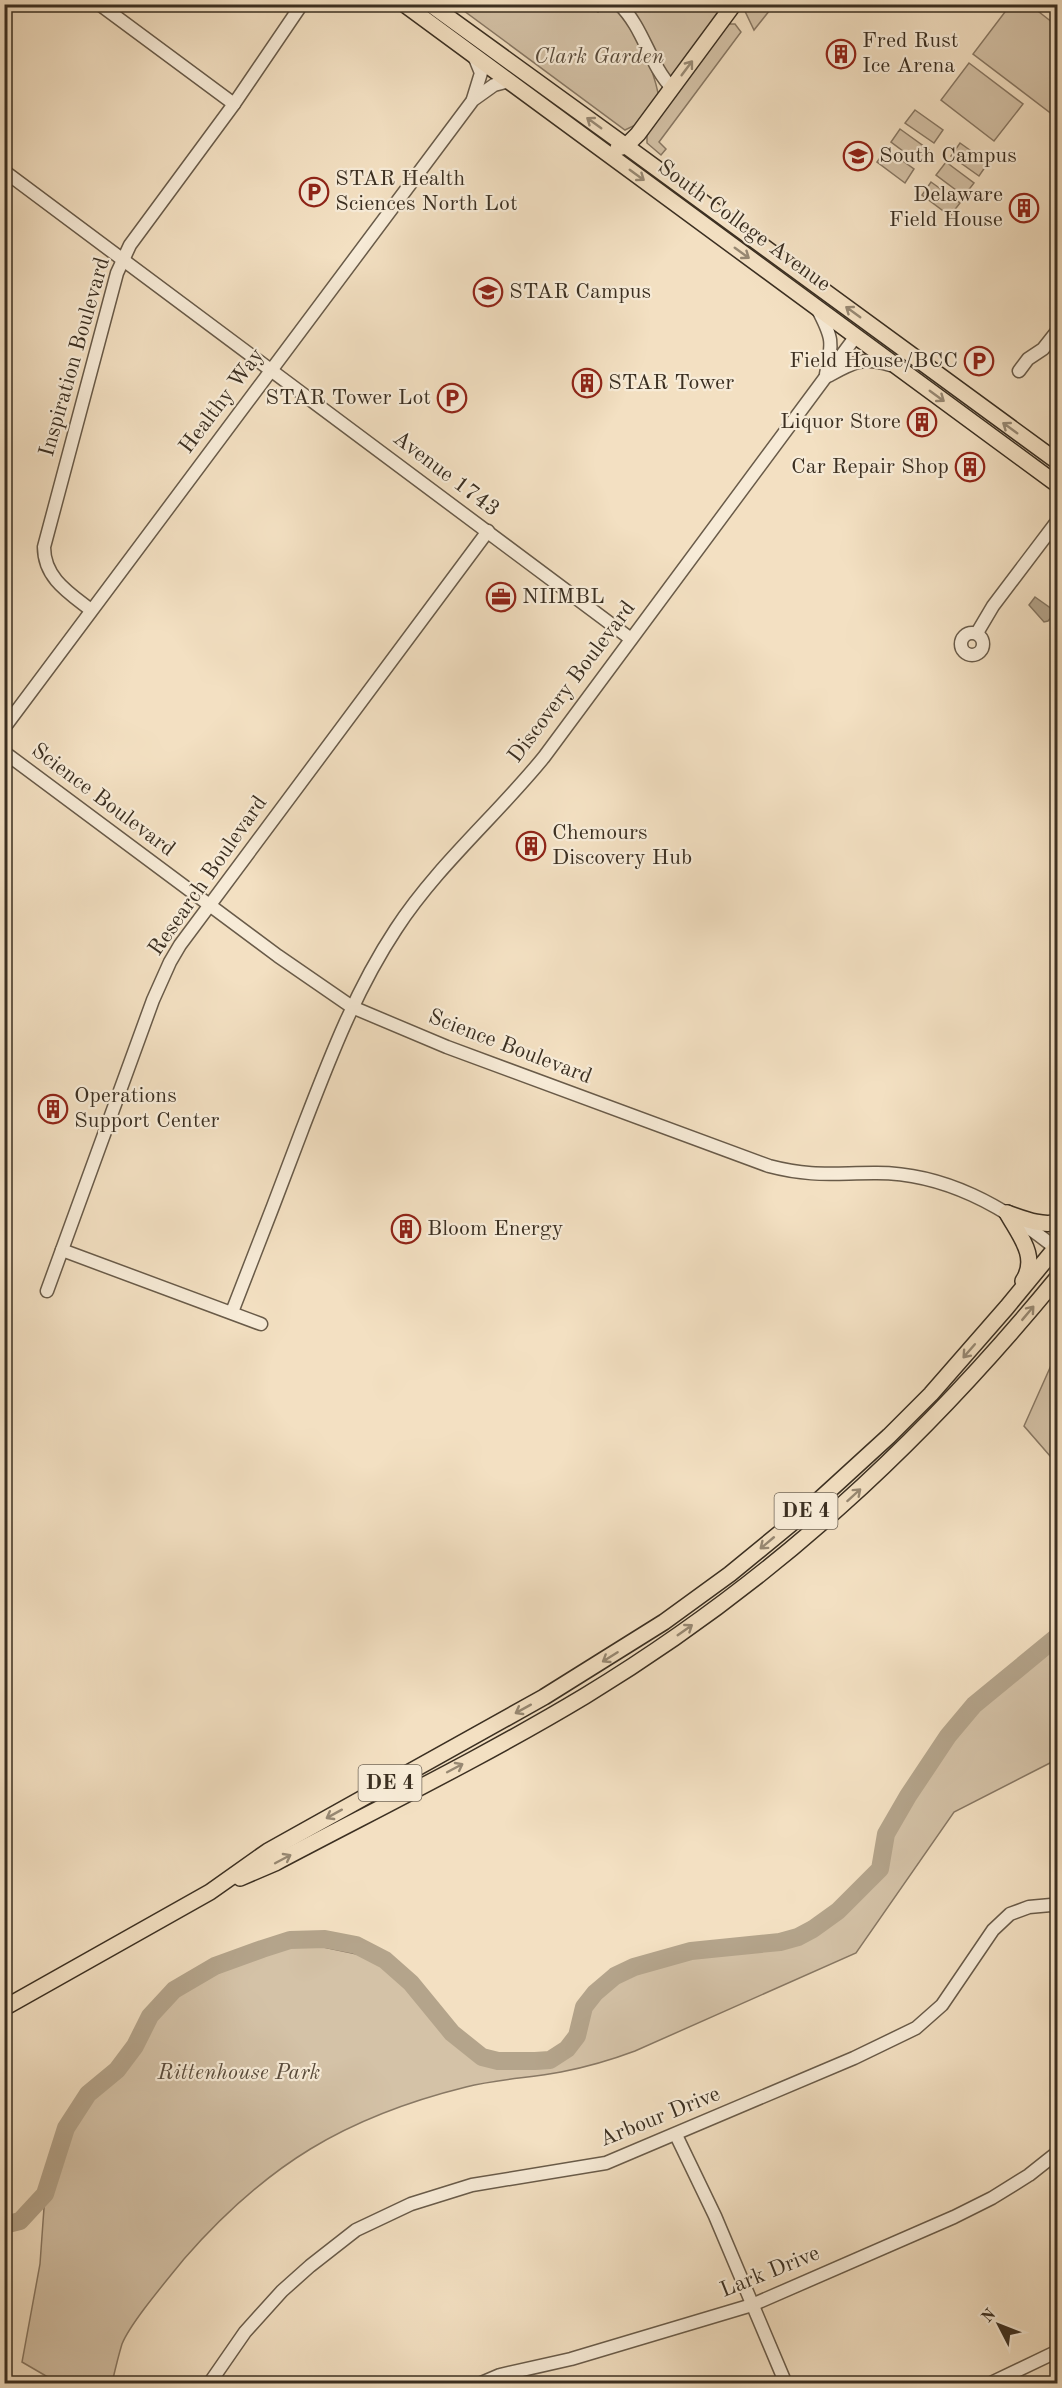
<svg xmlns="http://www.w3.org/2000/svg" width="1062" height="2388" viewBox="0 0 1062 2388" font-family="'Old Standard TT',serif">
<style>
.green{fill:#d4c2a7;stroke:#887864;stroke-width:1.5}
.water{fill:#b4a48b;stroke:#847561;stroke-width:1.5}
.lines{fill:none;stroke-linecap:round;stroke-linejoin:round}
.river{stroke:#b4a48b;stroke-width:18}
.minor-casing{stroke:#695b49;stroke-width:15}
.major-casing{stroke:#3b2f21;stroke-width:18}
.minor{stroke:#f7ebd7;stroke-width:12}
.major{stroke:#f3e0c2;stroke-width:15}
.oneway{stroke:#978872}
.labels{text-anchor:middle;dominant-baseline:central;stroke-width:4.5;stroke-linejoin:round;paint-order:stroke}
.shield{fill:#f7ebd7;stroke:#736758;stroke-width:1.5}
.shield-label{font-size:21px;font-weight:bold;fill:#3b2f21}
.poi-label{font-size:22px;fill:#3b2f21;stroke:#f7ebd7;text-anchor:start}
.park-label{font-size:22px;font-style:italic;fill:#5a4c3c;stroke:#f7ebd7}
.street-label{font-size:22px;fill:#3b2f21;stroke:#f7ebd7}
</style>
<rect width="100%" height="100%" fill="#f3e0c2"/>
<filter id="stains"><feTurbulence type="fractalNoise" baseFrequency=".00333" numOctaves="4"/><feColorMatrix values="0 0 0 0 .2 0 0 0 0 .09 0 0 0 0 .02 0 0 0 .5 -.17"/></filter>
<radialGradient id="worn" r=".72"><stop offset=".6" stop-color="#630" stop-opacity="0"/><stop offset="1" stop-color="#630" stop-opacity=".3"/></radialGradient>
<g class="green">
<polygon points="653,4 721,5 721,9 723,10 674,75 669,76 625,5"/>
<polygon points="1011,4 1030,5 1057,26 1057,118 973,54"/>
<path d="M456 5H587L598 12 605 5H614C637 28 652 64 659 97L636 128 633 126 625 130Z"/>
<polygon points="742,5 774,5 754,30"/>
<polygon points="729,24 735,24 741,32 659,142 666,149 661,155 647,143 647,136 643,133 724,27"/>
<polygon points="969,63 1023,104 994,141 941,100"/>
<polygon points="915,110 943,130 934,143 905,123"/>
<polygon points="900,129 929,150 919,163 891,142"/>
<polygon points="960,143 988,163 979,176 951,156"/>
<polygon points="886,149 914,169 905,183 877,162"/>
<polygon points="946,162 974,183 964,196 936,175"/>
<polygon points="931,182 960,203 950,216 922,195"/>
<polygon points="1057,1352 1057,1464 1024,1426"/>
<path d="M1057 1636V1769L1050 1763 954 1812 856 1953 635 2051C611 2060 587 2067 561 2072 530 2078 497 2079 466 2087 345 2117 266 2165 184 2259 168 2279 131 2322 122 2344 118 2357 115 2370 112 2383H58L22 2362 40 2264 45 2194 66 2128 88 2094 117 2070 174 1990 290 1940 385 1960 411 1983 452 2033 482 2057 498 2061 550 2060 573 2043 577 2036 584 2007 595 1993 615 1976 634 1967 691 1951 780 1942 798 1937 827 1920 880 1869 886 1834 908 1796 948 1736 974 1705Z"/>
</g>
<polygon class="water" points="1035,597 1056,612 1048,621 1044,622 1029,605"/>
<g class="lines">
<polyline class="river" points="4,2225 20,2221 45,2194 66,2128 88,2094 117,2070 135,2046 150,2016 174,1990 215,1966 262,1949 290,1940 325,1939 356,1945 385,1960 411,1983 452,2033 482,2057 498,2061 535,2061 550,2060 567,2049 577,2036 584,2007 595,1993 615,1976 634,1967 691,1951 780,1942 798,1937 813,1929 838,1911 880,1869 886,1834 908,1796 948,1736 974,1705 1058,1636"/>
<g class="minor-casing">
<g id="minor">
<polyline points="99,4 234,104"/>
<path d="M619 4C644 28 649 64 672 88"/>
<polyline points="473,99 481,73 474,56"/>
<polyline points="4,171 631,639"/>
<path d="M817 308C833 338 833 342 826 374"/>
<polyline points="1019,371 1028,359 1043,349 1058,330"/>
<path d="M828 376C852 363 863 356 890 365"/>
<path d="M91 610C69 593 44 578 44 547L117 273 130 245 234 104 302 4"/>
<circle cx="972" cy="644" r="11"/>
<polyline points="977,633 993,606 1058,520"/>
<polyline points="4,728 473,100 494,85 509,81"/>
<path d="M4 752 278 956 352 1007 447 1047 769 1166C811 1177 833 1173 874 1173 944 1172 1005 1207 1058 1250"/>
<polyline points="62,1250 261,1324"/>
<polyline points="47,1291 153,1000 170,962 180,945 488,531"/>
<path d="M232 1312C256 1251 279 1191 302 1130 329 1060 355 991 396 929 437 866 497 815 544 757L856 336"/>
<polyline points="676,2135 715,2216 786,2384"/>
<polyline points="209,2384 245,2332 282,2291 310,2266 356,2230 411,2204 472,2185 606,2163 854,2058 916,2028 942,2005 993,1930 1010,1914 1029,1907 1051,1905 1058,1909"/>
<polyline points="479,2384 500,2375 571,2359 752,2305 954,2217 992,2198 1029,2175 1058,2152"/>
<polyline points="989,2384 1058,2351"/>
</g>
</g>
<g class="major-casing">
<g id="major">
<polyline points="404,4 1058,485"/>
<polyline points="430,4 626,146 1058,462"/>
<polyline points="618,148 626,146 638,134 734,4"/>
<path d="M1007 1213C1019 1235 1039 1257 1023 1281"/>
<path d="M1007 1213C1022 1218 1042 1227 1058 1222"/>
<path d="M240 1878 275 1863C379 1808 485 1756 585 1696 771 1583 920 1445 1058 1277"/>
<polyline points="4,2008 210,1892 268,1851 544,1697 664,1622 730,1574 808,1510 889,1436 931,1394 1007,1307 1058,1245"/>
</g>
</g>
<use href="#minor" class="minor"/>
<use href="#major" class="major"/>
</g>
<defs><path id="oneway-shaft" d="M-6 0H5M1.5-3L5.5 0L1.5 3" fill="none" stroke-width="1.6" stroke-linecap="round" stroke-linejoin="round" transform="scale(1.5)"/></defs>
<g class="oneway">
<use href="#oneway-shaft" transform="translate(687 68) rotate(-53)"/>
<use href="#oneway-shaft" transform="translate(594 123) rotate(-144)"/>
<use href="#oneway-shaft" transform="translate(637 175) rotate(36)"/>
<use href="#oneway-shaft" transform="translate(742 253) rotate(36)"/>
<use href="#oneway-shaft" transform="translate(853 312) rotate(-144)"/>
<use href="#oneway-shaft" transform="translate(937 396) rotate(36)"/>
<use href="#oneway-shaft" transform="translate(1010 428) rotate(-144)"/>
<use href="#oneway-shaft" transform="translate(1028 1313) rotate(-50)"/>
<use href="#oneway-shaft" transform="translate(969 1351) rotate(131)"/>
<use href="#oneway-shaft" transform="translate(854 1495) rotate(-42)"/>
<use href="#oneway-shaft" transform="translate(767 1543) rotate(140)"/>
<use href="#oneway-shaft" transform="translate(685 1630) rotate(-35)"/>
<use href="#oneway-shaft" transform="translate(610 1657) rotate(148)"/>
<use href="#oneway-shaft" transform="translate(523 1709) rotate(151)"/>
<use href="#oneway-shaft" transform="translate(455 1768) rotate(-28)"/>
<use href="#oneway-shaft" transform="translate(334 1814) rotate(151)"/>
<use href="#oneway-shaft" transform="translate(283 1859) rotate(-28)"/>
</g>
<defs>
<g id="building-ring" transform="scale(1.5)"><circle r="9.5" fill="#f7ebd7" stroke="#8f2418" stroke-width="1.5"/><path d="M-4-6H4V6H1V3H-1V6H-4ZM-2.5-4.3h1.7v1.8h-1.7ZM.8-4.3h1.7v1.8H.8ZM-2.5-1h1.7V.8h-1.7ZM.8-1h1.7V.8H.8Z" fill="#8f2418"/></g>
<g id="university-ring" transform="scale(1.5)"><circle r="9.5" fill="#f7ebd7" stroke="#8f2418" stroke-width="1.5"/><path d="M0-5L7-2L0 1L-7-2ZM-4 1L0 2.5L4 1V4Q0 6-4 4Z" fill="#8f2418"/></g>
<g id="parking-ring" transform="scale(1.5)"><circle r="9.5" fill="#f7ebd7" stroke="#8f2418" stroke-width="1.5"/><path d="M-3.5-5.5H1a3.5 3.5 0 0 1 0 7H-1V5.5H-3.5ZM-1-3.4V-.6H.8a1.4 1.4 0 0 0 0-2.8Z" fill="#8f2418"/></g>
<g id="office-ring" transform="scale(1.5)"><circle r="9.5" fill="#f7ebd7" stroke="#8f2418" stroke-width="1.5"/><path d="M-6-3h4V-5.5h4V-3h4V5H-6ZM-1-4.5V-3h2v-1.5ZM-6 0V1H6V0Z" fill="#8f2418"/></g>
</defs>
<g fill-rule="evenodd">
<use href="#building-ring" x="841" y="54"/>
<use href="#university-ring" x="858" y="156"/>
<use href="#parking-ring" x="314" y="192"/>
<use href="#building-ring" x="1024" y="208"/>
<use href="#university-ring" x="488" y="292"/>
<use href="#parking-ring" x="979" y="361"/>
<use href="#building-ring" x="587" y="383"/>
<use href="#parking-ring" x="452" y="398"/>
<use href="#building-ring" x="922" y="422"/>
<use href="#building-ring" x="970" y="467"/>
<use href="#office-ring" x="501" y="597"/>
<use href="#building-ring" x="531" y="846"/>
<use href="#building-ring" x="53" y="1109"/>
<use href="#building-ring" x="406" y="1229"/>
</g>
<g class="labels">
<g class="shield">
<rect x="774.5" y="1493" width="63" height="36" rx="4.5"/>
<rect x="358.5" y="1765" width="63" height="36" rx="4.5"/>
</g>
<g class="shield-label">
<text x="806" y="1511">DE 4</text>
<text x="390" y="1783">DE 4</text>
</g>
<g class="poi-label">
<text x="862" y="41">Fred Rust<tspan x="862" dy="25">Ice Arena</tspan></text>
<text x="879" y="156">South Campus</text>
<text x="335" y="179">STAR Health<tspan x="335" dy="25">Sciences North Lot</tspan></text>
<text x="1003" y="195" text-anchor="end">Delaware<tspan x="1003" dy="25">Field House</tspan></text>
<text x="509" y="292">STAR Campus</text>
<text x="958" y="361" text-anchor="end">Field House/BCC</text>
<text x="608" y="383">STAR Tower</text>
<text x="431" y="398" text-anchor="end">STAR Tower Lot</text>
<text x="901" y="422" text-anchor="end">Liquor Store</text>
<text x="949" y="467" text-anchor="end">Car Repair Shop</text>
<text x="522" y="597">NIIMBL</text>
<text x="552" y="833">Chemours<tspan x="552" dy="25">Discovery Hub</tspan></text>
<text x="74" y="1096">Operations<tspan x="74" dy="25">Support Center</tspan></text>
<text x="427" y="1229">Bloom Energy</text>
</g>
<g class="park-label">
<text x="599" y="57">Clark Garden</text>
<text x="239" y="2073">Rittenhouse Park</text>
</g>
<g class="street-label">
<text transform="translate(744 226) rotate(36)">South College Avenue</text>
<text transform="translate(75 357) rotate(-74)">Inspiration Boulevard</text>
<text transform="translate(222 401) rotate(-53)">Healthy Way</text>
<text transform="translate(446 474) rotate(37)">Avenue 1743</text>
<text transform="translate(572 682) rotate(-53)">Discovery Boulevard</text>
<text transform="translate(103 800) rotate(37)">Science Boulevard</text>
<text transform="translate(208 876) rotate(-55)">Research Boulevard</text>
<text transform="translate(510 1047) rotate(21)">Science Boulevard</text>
<text transform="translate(660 2117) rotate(-22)">Arbour Drive</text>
<text transform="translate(770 2272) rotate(-22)">Lark Drive</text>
</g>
</g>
<rect width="1062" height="2388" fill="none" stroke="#f3e0c2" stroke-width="24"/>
<rect x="6" y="6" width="1050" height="2376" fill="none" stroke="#3b2f21" stroke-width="3"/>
<rect x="12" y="12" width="1038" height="2364" fill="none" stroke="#3b2f21" stroke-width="1.5"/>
<g transform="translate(999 2325) rotate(312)" stroke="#f7ebd7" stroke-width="4.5" paint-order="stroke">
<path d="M0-4.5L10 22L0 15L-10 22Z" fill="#3b2f21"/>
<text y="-9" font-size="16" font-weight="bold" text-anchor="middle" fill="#3b2f21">N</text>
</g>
<rect width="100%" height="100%" filter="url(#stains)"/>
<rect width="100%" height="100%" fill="url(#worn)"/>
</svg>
